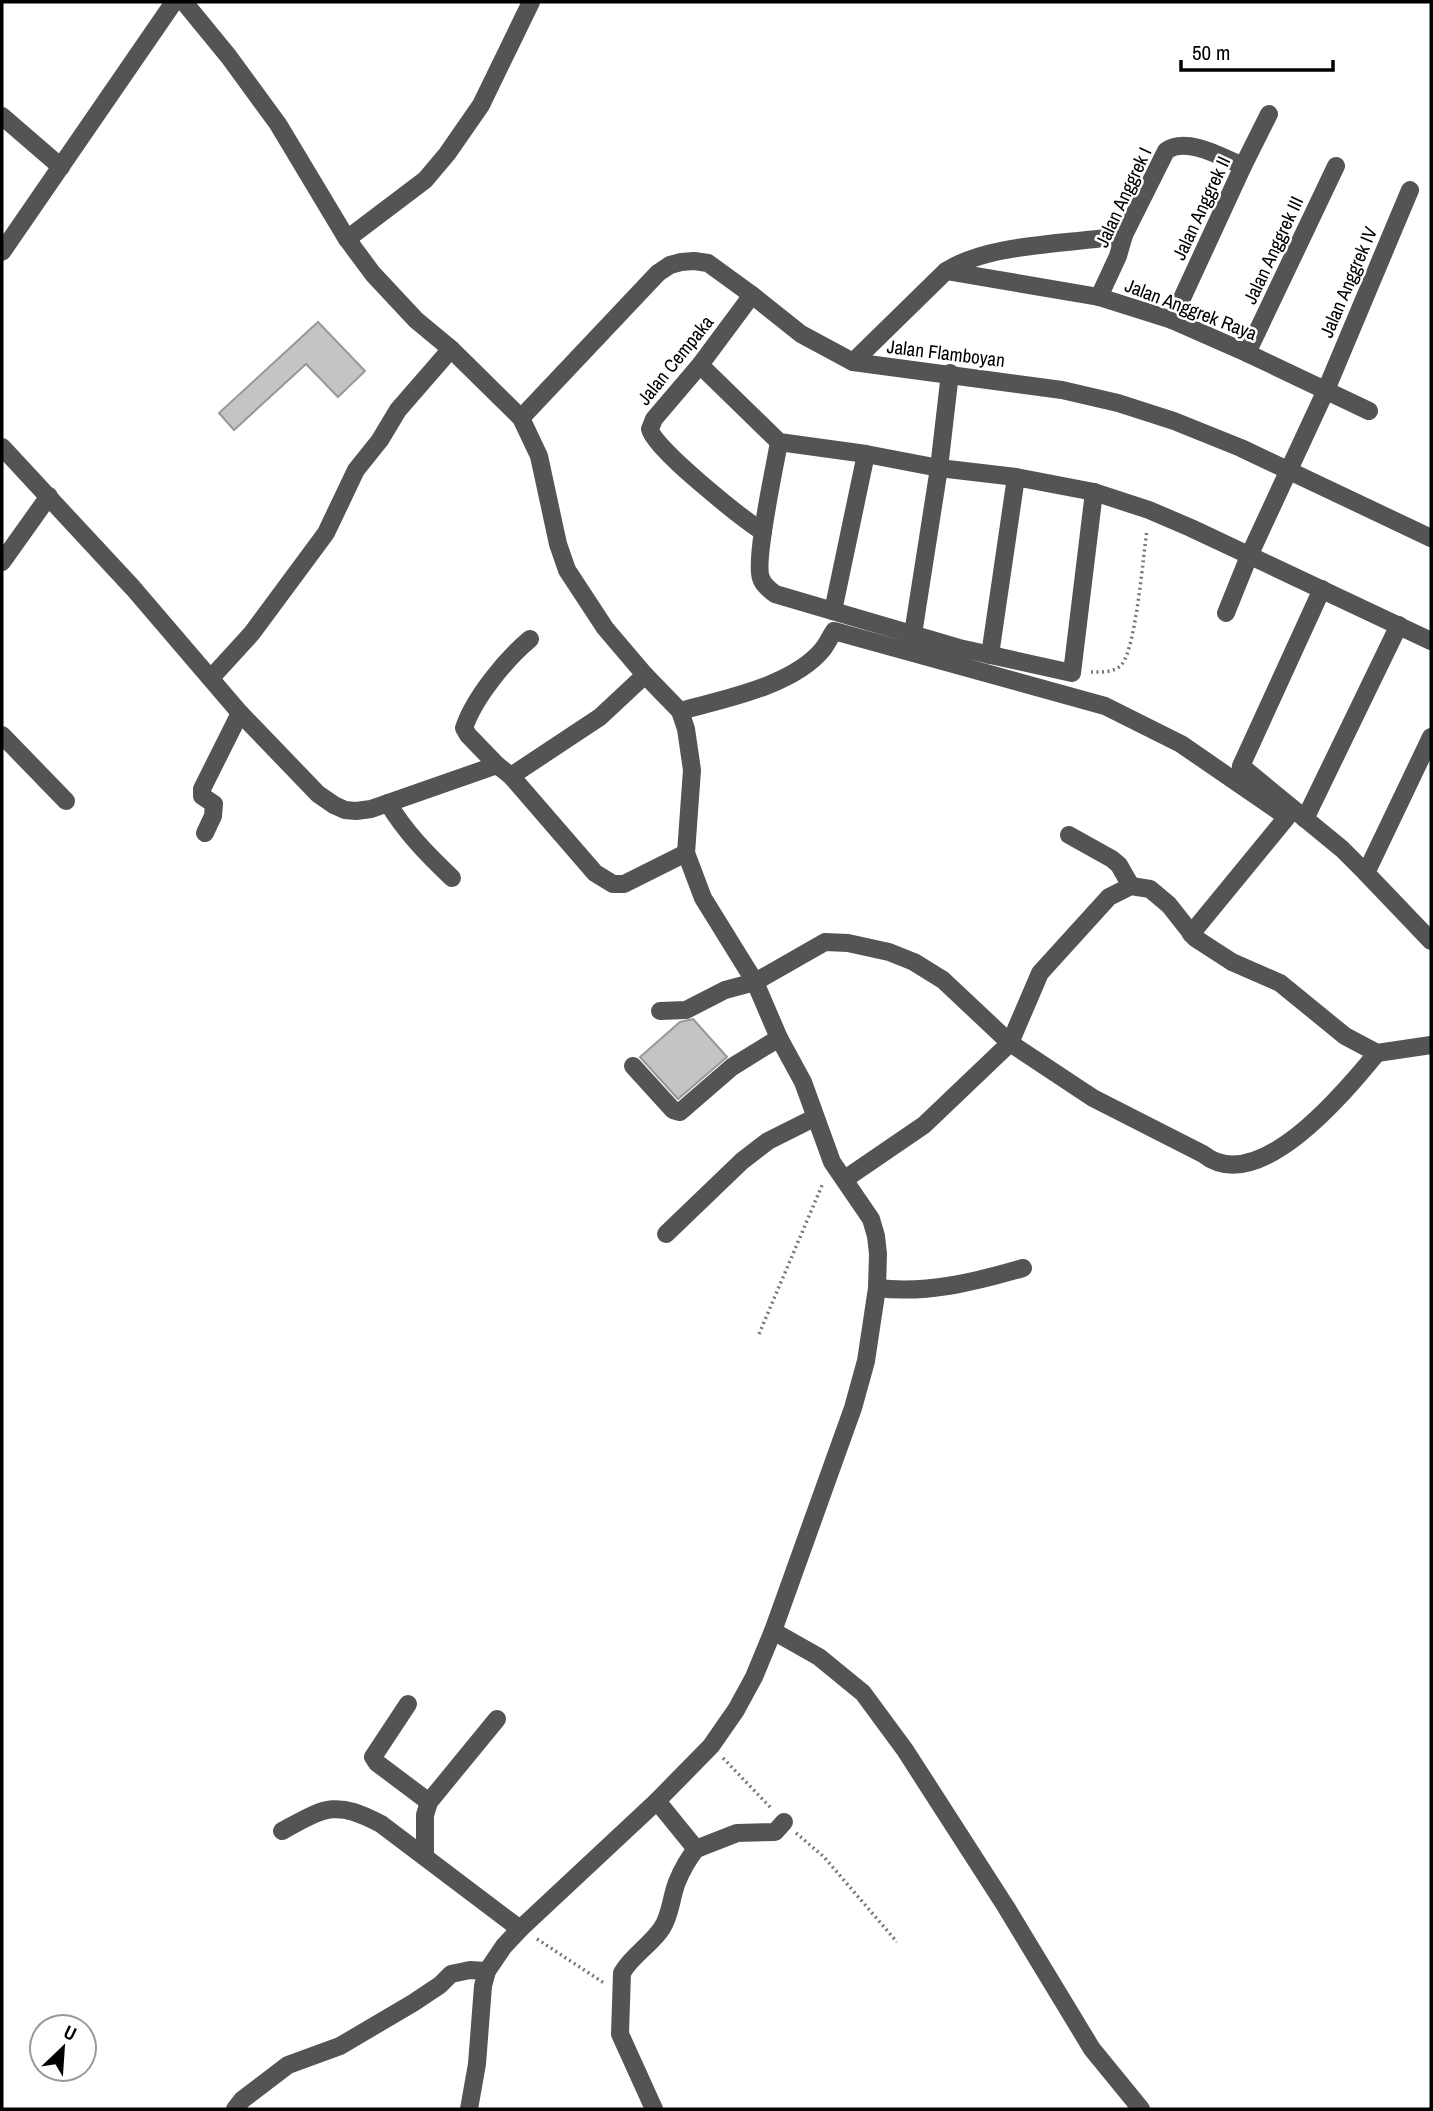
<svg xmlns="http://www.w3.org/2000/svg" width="1433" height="2111" viewBox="0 0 1433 2111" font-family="'Archivo Narrow',sans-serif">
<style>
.building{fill:#c4c4c4;stroke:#989898;stroke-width:2}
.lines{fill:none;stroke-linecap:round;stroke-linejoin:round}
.path{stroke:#767676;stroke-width:3.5;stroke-dasharray:2 3.5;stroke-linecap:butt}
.minor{stroke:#545454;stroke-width:18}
.labels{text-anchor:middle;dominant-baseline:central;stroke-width:5;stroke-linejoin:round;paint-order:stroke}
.street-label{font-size:19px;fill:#000;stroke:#fff}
</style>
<rect width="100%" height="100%" fill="#fff"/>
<g class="building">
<polygon points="318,322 365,371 338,397 306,364 234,430 219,413"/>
<polygon points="693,1019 727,1057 678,1099 640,1057 680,1022"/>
</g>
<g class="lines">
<g class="path">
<path d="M1091 672C1101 672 1115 673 1122 664 1136 647 1143 556 1147 530"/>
<polyline points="759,1334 823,1183"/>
<polyline points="723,1758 771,1808"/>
<polyline points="796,1833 824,1857 897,1942"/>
<polyline points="537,1939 604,1983"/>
</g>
<g class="minor">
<polyline points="184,2 229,57 278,124 347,239 373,274 416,320 451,349 521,418 539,456 558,544 567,570 605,628 645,675 680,711 686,729 692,770 686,853 703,898 755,982 779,1038 803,1082 832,1162 871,1219 876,1236 878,1254 877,1288 866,1361 853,1408 773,1631 754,1677 736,1710 711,1746 657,1801 520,1929 504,1946 487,1971 483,1986 477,2064 469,2109"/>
<polyline points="2,116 61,167"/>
<polyline points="347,239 425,180 447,154 481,105 531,2"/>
<polyline points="2,252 174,2"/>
<polyline points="946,271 1099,297 1172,320 1247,353 1369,411"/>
<path d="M752 295 700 365 654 419 650 429C653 448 743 519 763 532"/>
<path d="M1099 297 1118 256 1124 235 1166 151C1186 136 1222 157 1243 166"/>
<polyline points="1172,320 1243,166 1269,114"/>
<polyline points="1247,353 1336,166"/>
<path d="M853 362 946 271C991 242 1070 245 1124 235"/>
<polyline points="700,365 779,442 866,454 939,468 1016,477 1094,492 1149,510 1191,528 1431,641"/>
<polyline points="521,418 658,273 670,265 681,262 694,261 708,263 752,295 801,334 853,362 1062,390 1118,403 1174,421 1241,448 1431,538"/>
<path d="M779 442C775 466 754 561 761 578 763 585 770 590 775 594L959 648 1072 673 1094 492"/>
<polyline points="2,447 133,588 240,713 318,794 334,805 345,810 356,811 371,809 497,765 511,776 595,873 613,884 624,884 686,853"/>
<polyline points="2,562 49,496"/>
<polyline points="1322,589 1241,766 1342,849 1366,873 1431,737"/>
<polyline points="833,611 866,454"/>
<polyline points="1226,613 1249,556 1326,390 1410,190"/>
<polyline points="913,634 939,468 950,373"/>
<polyline points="990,655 1016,477"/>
<polyline points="211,678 252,633 326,533 356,470 380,440 398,410 451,349"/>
<path d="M680 711C724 699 793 686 823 649 827 644 830 637 834 631L1105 706 1181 744 1287 817 1191 934"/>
<polyline points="2,735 66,801"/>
<path d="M497 765 468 735 464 728C474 698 506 659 530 639"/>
<polyline points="511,776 600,717 645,675"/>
<path d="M388 803C405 832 428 855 452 878"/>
<polyline points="1305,819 1399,625"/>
<polyline points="205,833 213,816 214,804 202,796 202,789 240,713"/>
<polyline points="1069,835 1112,859 1119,865 1131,886"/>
<polyline points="1366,873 1431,941"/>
<path d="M660 1011 686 1010 725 990 755 982 825 942 848 943 889 952 914 962 943 980 1010 1043 1093 1098 1203 1154C1258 1198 1345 1092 1377 1053"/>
<polyline points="633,1066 673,1110 680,1112 732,1067 779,1038"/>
<polyline points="845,1179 924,1125 1010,1043 1040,973 1109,897 1131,886 1150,889 1169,905 1195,938 1232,962 1280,983 1345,1036 1377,1053 1431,1045"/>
<polyline points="666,1234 742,1161 768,1141 814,1118"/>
<path d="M877 1288C927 1294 975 1282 1023 1268"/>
<polyline points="773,1631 819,1657 863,1693 905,1750 1006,1907 1092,2049 1141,2109"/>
<polyline points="408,1704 373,1757 377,1763 429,1802"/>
<polyline points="657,1801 696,1849 737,1833 775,1832 784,1822"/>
<path d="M282 1831C326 1807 335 1800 381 1824L520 1929"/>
<polyline points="425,1857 425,1815 429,1802 497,1719"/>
<polyline points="235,2109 242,2100 288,2065 340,2046 413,2003 440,1985 451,1974 470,1970 487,1971"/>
<path d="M654 2109 620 2034 622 1973C631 1956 651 1945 662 1928 671 1914 671 1897 677 1882 681 1872 689 1858 696 1849"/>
</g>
</g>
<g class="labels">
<g class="street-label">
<text transform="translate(1123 197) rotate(-65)">Jalan Anggrek I</text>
<text transform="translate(1201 208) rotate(-65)">Jalan Anggrek II</text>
<text transform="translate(1273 250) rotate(-65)">Jalan Anggrek III</text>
<text transform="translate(1348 282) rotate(-67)">Jalan Anggrek IV</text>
<text transform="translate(1191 309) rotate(21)">Jalan Anggrek Raya</text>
<text transform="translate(946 353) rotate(7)">Jalan Flamboyan</text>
<text transform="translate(675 360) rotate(-51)">Jalan Cempaka</text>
</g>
</g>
<rect width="1433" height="2111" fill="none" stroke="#000000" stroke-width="7"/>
<g transform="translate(63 2048) rotate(25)"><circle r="33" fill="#ffffff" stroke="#999999" stroke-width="2"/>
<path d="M0-5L12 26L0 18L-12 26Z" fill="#000000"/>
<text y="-10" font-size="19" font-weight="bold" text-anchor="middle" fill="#000000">U</text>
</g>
<path d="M1181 60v10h152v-10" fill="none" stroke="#000000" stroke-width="3.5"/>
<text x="1192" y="60" font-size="21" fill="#000000" stroke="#ffffff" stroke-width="5" paint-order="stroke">50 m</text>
</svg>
